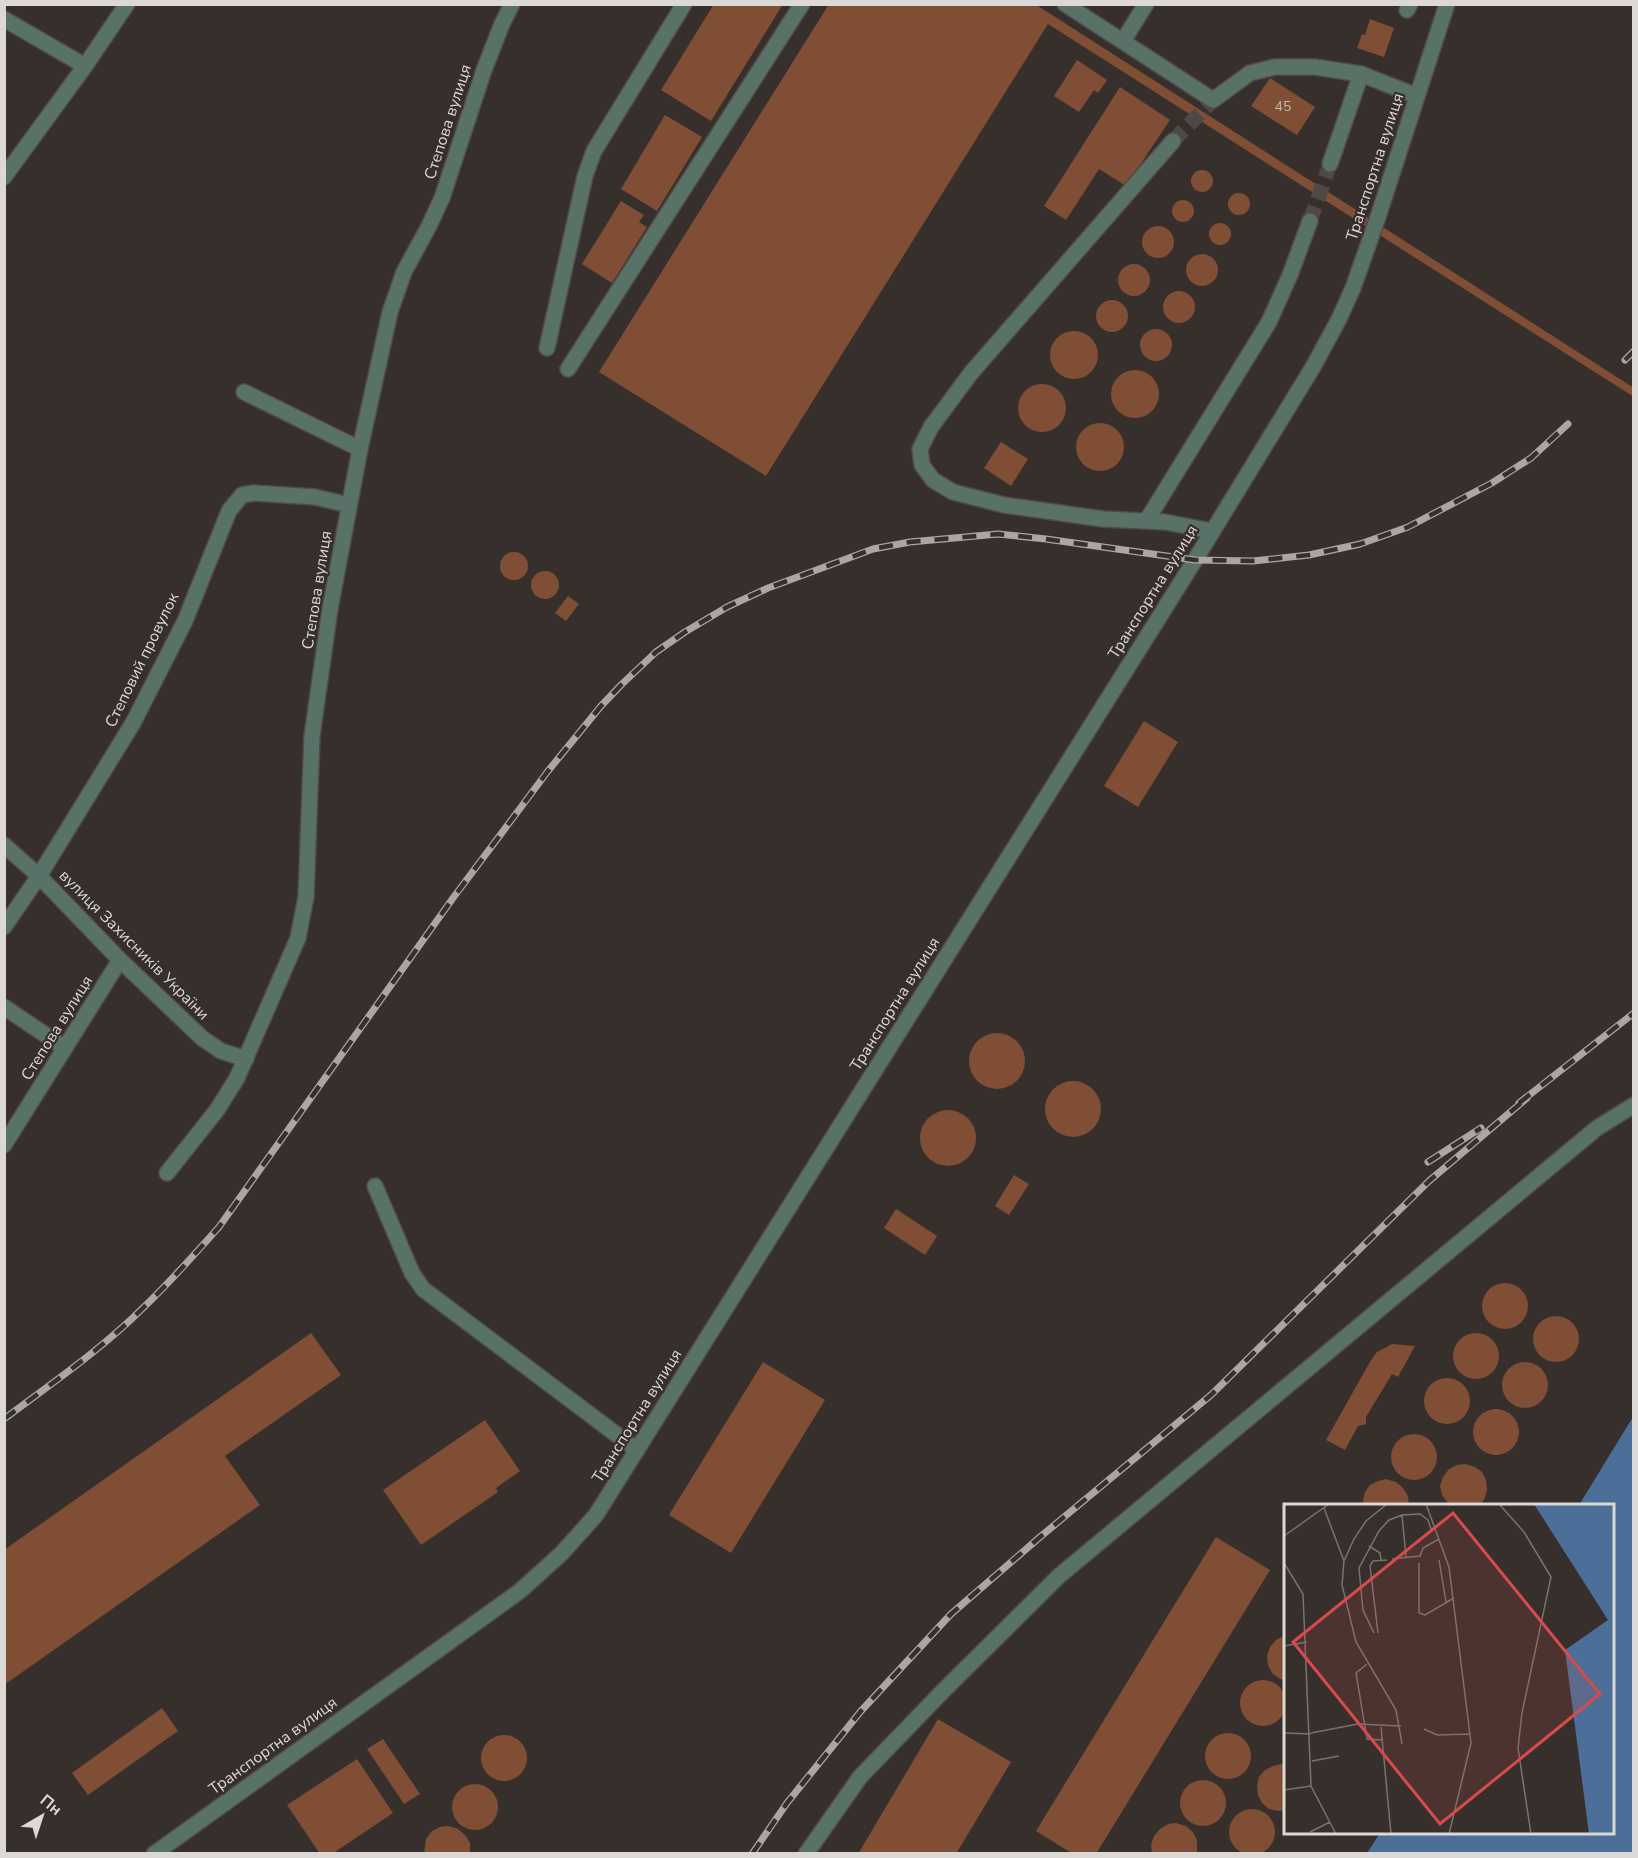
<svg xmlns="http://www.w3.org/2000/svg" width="1638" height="1858" viewBox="0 0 1638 1858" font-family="'Nunito Sans',sans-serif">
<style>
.water{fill:#4b6f98}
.building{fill:#7f4e35}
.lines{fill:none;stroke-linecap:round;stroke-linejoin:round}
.minor-tunnel{stroke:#4f4846;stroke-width:15;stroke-dasharray:15 8;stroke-linecap:butt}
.minor-casing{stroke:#514a47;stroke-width:18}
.minor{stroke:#587268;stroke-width:15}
.rail-casing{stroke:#aba6a3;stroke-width:7}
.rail{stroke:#362f2c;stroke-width:4.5;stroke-dasharray:14;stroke-linecap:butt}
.labels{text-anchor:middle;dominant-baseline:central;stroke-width:4.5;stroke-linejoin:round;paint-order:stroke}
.number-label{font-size:14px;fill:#c5b6ae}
.street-label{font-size:16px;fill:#dcd8d6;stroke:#362f2c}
.inset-road{fill:none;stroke:#787370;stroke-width:1.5}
.view{fill:#d74b4b;fill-opacity:0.15;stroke:#d74b4b;stroke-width:3}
.inset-edge{fill:none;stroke:#dcd8d6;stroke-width:3}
</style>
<rect width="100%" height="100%" fill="#362f2c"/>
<polygon class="water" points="1633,1417 1633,1853 1367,1853 1380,1833 1612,1832 1612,1506 1579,1505"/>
<g class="building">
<polygon points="714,4 783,4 711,121 661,90"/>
<polygon points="829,4 1035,4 1634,388 1634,397 1048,24 766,476 599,372"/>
<polygon points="1370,19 1394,28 1384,57 1357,48 1362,34 1365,35"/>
<polygon points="1077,60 1107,80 1098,93 1094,90 1079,112 1054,96"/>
<polygon points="1270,78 1315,107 1297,135 1251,106"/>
<polygon points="1120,87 1170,120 1126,186 1099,169 1066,220 1044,206"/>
<polygon points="665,115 702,137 657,211 621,189"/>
<circle cx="1202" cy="181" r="11"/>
<circle cx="1239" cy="204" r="11"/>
<circle cx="1183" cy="211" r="11"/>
<polygon points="621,201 644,215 639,222 647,227 612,283 582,264"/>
<circle cx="1220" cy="234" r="11"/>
<circle cx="1158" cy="242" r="16"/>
<circle cx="1202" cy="270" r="16"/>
<circle cx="1134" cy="280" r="16"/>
<circle cx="1179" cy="307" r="16"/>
<circle cx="1112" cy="316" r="16"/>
<circle cx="1156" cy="345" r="16"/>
<circle cx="1074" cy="355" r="24"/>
<circle cx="1135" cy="394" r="24"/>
<circle cx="1042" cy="408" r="24"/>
<circle cx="1100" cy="447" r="24"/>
<polygon points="1001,442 1028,459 1011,486 984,468"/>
<circle cx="514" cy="566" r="14"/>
<circle cx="545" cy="585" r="14"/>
<polygon points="568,596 579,604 566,621 555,613"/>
<polygon points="1144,721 1178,742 1138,807 1104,786"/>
<circle cx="997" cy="1061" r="28"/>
<circle cx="1073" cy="1109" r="28"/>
<circle cx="948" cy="1138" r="28"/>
<polygon points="1014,1175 1029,1184 1009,1215 995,1206"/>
<polygon points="896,1209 937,1236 925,1255 884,1228"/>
<circle cx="1505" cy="1306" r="23"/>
<circle cx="1556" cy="1339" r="23"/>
<circle cx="1476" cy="1356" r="23"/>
<polygon points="311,1333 341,1375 225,1456 260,1505 4,1685 4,1550"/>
<polygon points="1392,1344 1415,1346 1398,1377 1392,1374 1366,1417 1366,1424 1358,1426 1345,1450 1326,1440 1371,1360 1377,1352"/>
<circle cx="1525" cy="1385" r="23"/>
<polygon points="763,1362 825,1400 731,1553 669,1515"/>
<circle cx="1447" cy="1401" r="23"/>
<circle cx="1496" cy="1432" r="23"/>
<polygon points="485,1420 520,1471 496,1488 498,1492 421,1545 383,1490"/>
<circle cx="1414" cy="1457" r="23"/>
<polygon points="1465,1464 1475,1467 1482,1472 1486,1480 1487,1490 1485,1498 1479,1506 1450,1506 1442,1495 1440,1486 1443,1477 1449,1469 1457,1465"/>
<polygon points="1386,1479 1396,1482 1403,1488 1408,1496 1409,1506 1362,1506 1365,1492 1370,1485 1378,1481"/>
<polygon points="1216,1537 1270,1570 1096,1854 1073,1854 1036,1831"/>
<polygon points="1286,1635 1286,1680 1280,1679 1272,1673 1268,1665 1267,1656 1270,1647 1276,1640"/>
<circle cx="1263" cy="1703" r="23"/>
<polygon points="162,1708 178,1731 88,1795 72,1773"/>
<polygon points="938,1719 1011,1762 956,1854 858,1854"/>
<circle cx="1228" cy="1756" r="23"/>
<circle cx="504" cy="1758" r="23"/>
<polygon points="383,1739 420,1794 404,1804 367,1749"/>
<polygon points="357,1759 393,1813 332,1854 320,1854 287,1805"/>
<polygon points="1281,1764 1286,1765 1286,1810 1279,1811 1269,1809 1262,1803 1258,1795 1257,1786 1259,1777 1265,1770 1273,1766"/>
<circle cx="1203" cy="1803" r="23"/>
<circle cx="475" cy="1807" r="23"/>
<circle cx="1252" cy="1832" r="23"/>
<polygon points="1176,1823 1186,1826 1193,1832 1197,1840 1197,1854 1152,1854 1151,1845 1154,1836 1160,1829 1168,1824"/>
<polygon points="448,1826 458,1829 465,1835 470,1843 470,1854 424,1854 426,1839 432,1831 440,1827"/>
</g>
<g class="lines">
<g class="minor-tunnel">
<polyline points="1173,141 1213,100"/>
<polyline points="1310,221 1330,164"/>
</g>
<g class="minor-casing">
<g id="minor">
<polyline points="1065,4 1213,100 1250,73 1275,67 1315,67 1361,74 1417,96"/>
<polyline points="1407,10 1410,4"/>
<polyline points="4,19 85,66"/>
<polyline points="1123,41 1146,4"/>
<polyline points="1173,141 971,373 931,427 920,449 922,465 933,480 953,492 1004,505 1103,519 1165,522 1212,531"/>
<polyline points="1330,164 1361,74"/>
<polyline points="4,177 85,66 127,4"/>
<polyline points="547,348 585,176 594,151 684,4"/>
<polyline points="568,369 802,4"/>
<polyline points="244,392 360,449"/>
<polyline points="1147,520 1269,322 1290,275 1310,221"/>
<polyline points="4,845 39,876 120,960 202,1038 221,1051 246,1059"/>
<polyline points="4,927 39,876 133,723 185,621 229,511 242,495 254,493 315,497 349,505"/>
<polyline points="4,1007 65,1048"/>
<polyline points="4,1145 120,960"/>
<polyline points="167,1173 217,1110 237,1078 298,938 306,897 312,736 330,609 360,449 390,312 404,272 429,226 442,198 484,70 502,24 512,4"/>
<polyline points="375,1186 412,1273 423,1289 637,1450"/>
<polyline points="154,1854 520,1591 562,1553 596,1515 1195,560 1313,367 1339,319 1353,288 1378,217 1447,4"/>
<polyline points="806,1854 860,1777 942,1692 1059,1576 1597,1128 1634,1105"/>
</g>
</g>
<use href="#minor" class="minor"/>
<g class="rail-casing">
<g id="rail">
<polyline points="1625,360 1634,351"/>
<polyline points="1519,1103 1634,1013"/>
<polyline points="1428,1162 1481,1128"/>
<path d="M4 1419C52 1383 102 1349 144 1307 170 1282 195 1254 219 1227L453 898 548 771 601 706 622 684 656 652 685 632 727 607 768 588 873 549 910 542 998 534 1046 539 1195 560 1253 561 1309 555 1360 544 1408 527 1492 483 1531 458 1568 424"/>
<polyline points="752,1854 787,1803 861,1711 951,1614 1040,1537 1211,1395 1429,1181 1527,1098"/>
</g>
</g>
<use href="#rail" class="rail"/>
</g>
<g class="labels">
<g class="number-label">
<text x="1283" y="106">45</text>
</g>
<g class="street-label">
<text transform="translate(448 122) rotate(-72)">Степова вулиця</text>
<text transform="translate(1375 167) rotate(-72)">Транспортна вулиця</text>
<text transform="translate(317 590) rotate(-81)">Степова вулиця</text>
<text transform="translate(1153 592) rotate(-58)">Транспортна вулиця</text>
<text transform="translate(142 660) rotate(-64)">Степовий провулок</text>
<text transform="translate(134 945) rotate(45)">вулиця Захисників України</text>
<text transform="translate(895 1004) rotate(-58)">Транспортна вулиця</text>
<text transform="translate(57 1028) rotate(-58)">Степова вулиця</text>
<text transform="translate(637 1416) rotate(-58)">Транспортна вулиця</text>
<text transform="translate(273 1746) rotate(-36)">Транспортна вулиця</text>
</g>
</g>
<g transform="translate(1284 1504)">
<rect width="330" height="330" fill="#362f2c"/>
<path d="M250 0H330V330H305L281 146 324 116Z" fill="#4b6f98"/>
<path class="inset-road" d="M103 0 82 17 70 35 60 57 58 81 72 138 112 206 118 240M142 0 165 63 187 239 165 330M215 0 240 28 267 73 238 209 234 244 247 330M40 4 60 57M0 32 45 0M85 42 96 49 97 56M122 53 118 11 136 10 144 16 148 28M108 55 136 52 139 44 155 35M155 56 162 98M0 59 19 90 27 282 52 330M135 59V109L141 111 170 94M90 129 79 106 75 64 95 27 105 16 118 11M94 129 86 62 89 57 103 56M0 142 23 138M83 160 72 169 83 235 99 236M97 223 107 330M140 225 153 231 186 230M0 229 27 230M27 229 74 220 117 222M28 257 55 252M0 286 27 282M26 328 46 318"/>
<path class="view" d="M169 9 316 190 156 320 9 138Z"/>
<rect width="330" height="330" class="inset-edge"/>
</g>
<rect width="1638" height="1858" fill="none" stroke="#dcd8d6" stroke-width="12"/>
<g transform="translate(42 1816) rotate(39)" stroke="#362f2c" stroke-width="4.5" paint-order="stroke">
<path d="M0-4.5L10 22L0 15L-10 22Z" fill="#dcd8d6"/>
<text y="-9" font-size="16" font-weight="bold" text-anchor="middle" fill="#dcd8d6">Пн</text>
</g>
</svg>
